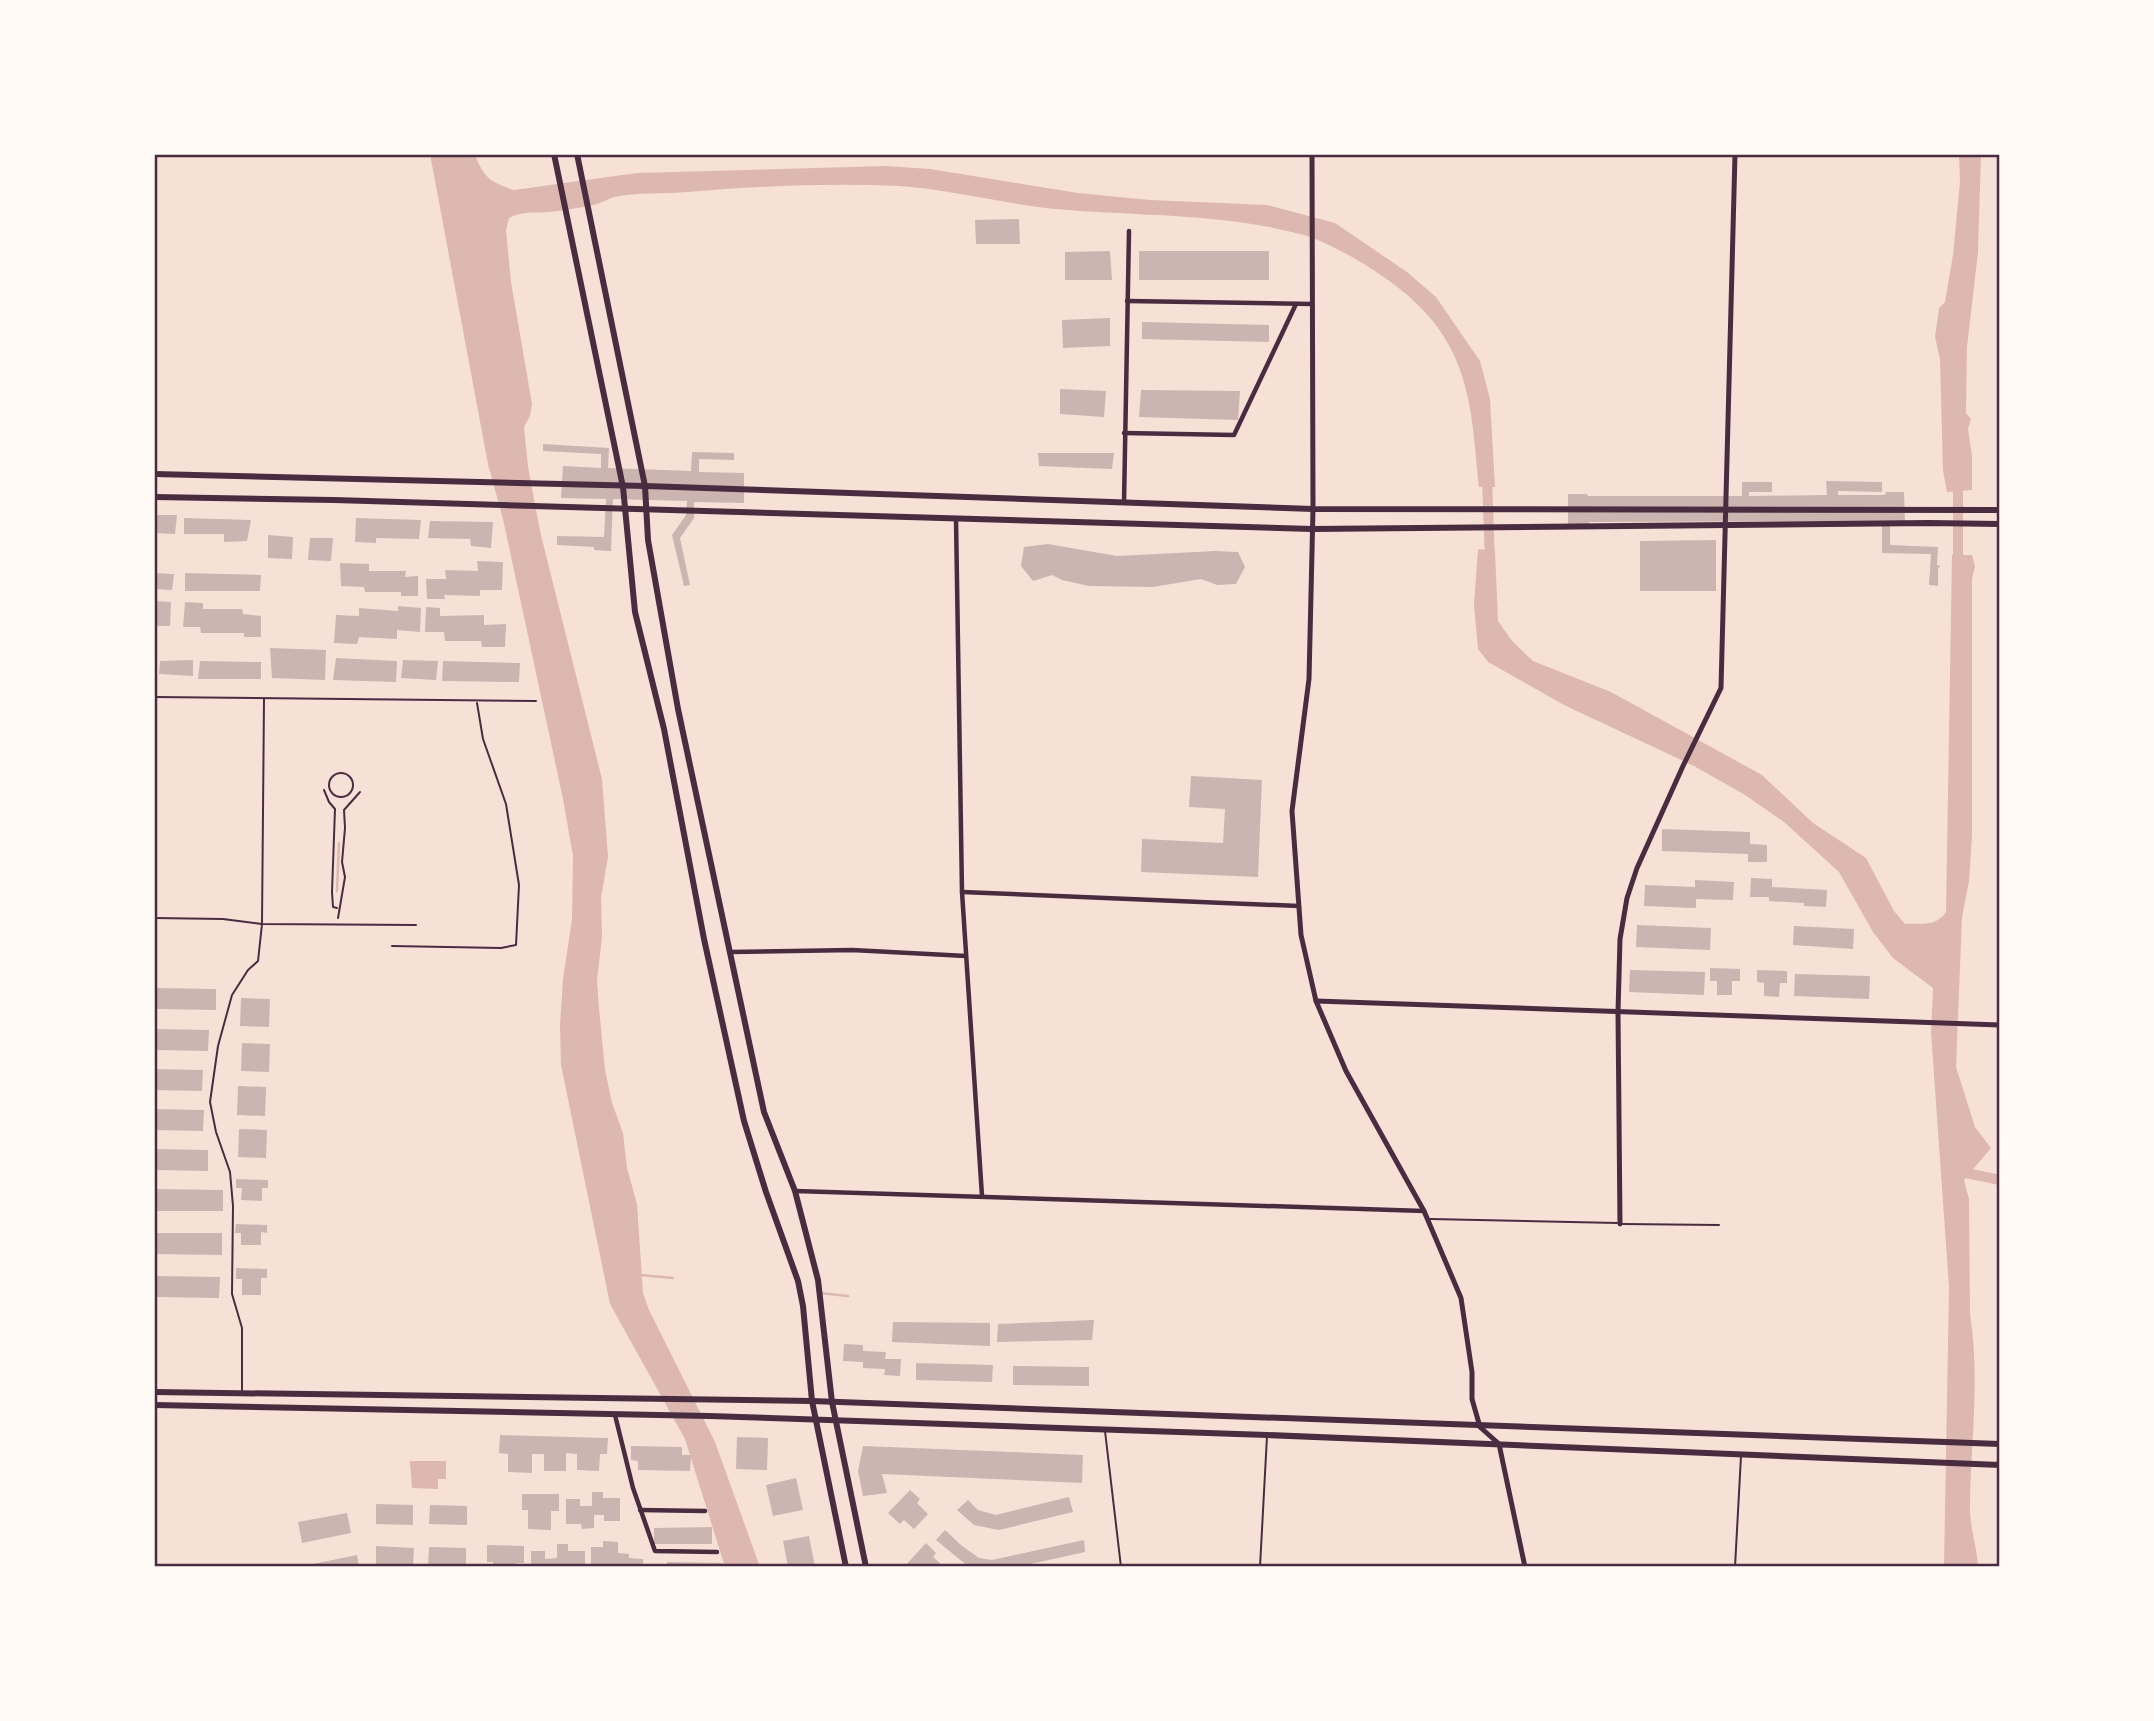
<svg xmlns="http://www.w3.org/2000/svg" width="2154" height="1721" viewBox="0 0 2154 1721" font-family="'Zilla Slab',serif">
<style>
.water{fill:#dcb8b0}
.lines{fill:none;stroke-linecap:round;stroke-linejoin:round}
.stream{stroke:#dcb8b0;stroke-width:2.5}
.canal{stroke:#dcb8b0;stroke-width:10}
.building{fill:#ccb4b1}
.path{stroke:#4a2c40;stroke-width:2}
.service{stroke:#4a2c40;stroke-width:2}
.minor{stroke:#4a2c40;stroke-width:4.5}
.tertiary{stroke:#4a2c40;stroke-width:5}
.secondary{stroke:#4a2c40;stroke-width:6}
.neatline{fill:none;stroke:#4a2c40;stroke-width:2.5}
</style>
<rect width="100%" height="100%" fill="#f7e1d7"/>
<g class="water">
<path d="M430 154H475C483 177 490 182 514 190L637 173 886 166 930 169 1078 193 1150 200 1267 205 1335 223 1407 272 1436 297 1480 361 1490 399 1495 487H1479C1472 419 1472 360 1421 308 1396 281 1335 243 1300 234 1225 214 1146 216 1068 210 1011 206 956 190 899 186 829 183 757 186 688 192 664 194 637 192 614 197 607 199 600 204 593 205 578 208 562 211 548 212 533 213 523 211 509 218L506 230 511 282 532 404 530 416 524 427 528 467 540 531 602 779 608 857 601 898 602 937 597 981 599 1008 605 1070 612 1103 623 1133 627 1168 637 1204 643 1293 649 1310 715 1442 760 1567H725L685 1439 610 1304 561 1065 560 1025 563 979 572 919 573 856 563 799 503 519 488 464Z"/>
<polygon points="1959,154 1981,154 1978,252 1967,347 1966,413 1971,419 1968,429 1972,456 1972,490 1947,492 1943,470 1940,359 1935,337 1939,308 1945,302 1953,255 1960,182"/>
<path d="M1478 549 1495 551 1498 621 1512 641 1533 661 1611 692 1762 775 1813 823 1866 858 1894 911 1905 924C1921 923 1936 927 1946 912L1952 555H1972L1975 566 1972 579V835L1969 881 1962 917 1956 1067 1975 1127 1991 1148 1964 1180 1969 1199 1970 1314C1980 1376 1971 1441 1970 1503 1969 1526 1977 1545 1978 1567H1944L1949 1287 1931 1032 1933 988 1893 958 1873 932 1839 872 1784 822 1745 795 1694 766 1564 705 1488 662 1478 649 1474 605Z"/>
<polygon points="410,1461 446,1461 446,1479 438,1479 438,1489 412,1488"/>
</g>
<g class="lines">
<g class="stream">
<polyline points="337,891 339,843"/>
<polyline points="640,1275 673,1278"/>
<polyline points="820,1293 848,1296"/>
</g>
<g class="canal">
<polyline points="1487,477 1490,563"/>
<polyline points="1958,481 1958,567"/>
<polyline points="1961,1172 2000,1180"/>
</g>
</g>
<g class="building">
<polygon points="1019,219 1020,244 976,244 975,220"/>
<polygon points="1110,251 1112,280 1065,280 1065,252"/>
<rect x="1139" y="251" width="130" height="29"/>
<polygon points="1110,318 1110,346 1063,348 1062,320"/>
<polygon points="1142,322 1269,325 1269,342 1142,339"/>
<polygon points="1060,389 1106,391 1104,417 1060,414"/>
<polygon points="1141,390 1240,391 1238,420 1139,417"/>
<polygon points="543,444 609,448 608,468 691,471 692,452 734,453 734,460 699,459 699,472 744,473 744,503 694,502 694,518 680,538 690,585 684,586 672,535 686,515 687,501 613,499 611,551 594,550 594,547 557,545 557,536 604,537 606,499 561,498 563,466 601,468 601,454 543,451"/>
<polygon points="1038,453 1114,453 1112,469 1039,466"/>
<polygon points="1826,481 1882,482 1882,492 1838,491 1838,495 1885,495 1886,492 1904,492 1905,523 1890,524 1890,545 1938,547 1937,565 1941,566 1938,568 1938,586 1929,585 1931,554 1882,553 1882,521 1589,522 1589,525 1568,525 1568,494 1587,494 1588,496 1742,496 1742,482 1772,482 1772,492 1749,492 1749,496 1827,495"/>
<polygon points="154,515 177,515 175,534 154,533"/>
<polygon points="184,518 251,520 247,541 224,542 224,534 184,534"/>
<polygon points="356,518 421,520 419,539 376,538 376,543 355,542"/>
<polygon points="430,521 493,522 491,548 471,546 470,539 428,538"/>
<polygon points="268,535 293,537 292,559 268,558"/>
<polygon points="310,538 333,538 331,561 308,560"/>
<polygon points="1716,540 1716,591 1640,591 1640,541"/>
<polygon points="1048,544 1117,556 1215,551 1238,552 1245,567 1236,584 1217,585 1201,579 1153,587 1089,586 1062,580 1052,575 1033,581 1021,566 1024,547"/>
<polygon points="477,561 503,562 502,590 480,590 480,596 444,595 445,599 427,599 426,579 446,579 445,570 478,571"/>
<polygon points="340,563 369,564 369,571 406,571 405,577 418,576 418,596 401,596 401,592 365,592 364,587 341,586"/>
<polygon points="154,573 174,574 172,590 154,589"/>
<polygon points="185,573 261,575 260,591 185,591"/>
<polygon points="154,601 171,602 170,626 154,626"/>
<polygon points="185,602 203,603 203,609 242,609 243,614 261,616 261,637 244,637 244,633 201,633 200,627 183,627"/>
<polygon points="398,606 421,608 420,632 397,630 397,639 359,637 357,644 334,643 336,615 359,616 359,608 398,611"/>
<polygon points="426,607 440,608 440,616 484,615 484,625 506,624 505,647 482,647 481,641 445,641 444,632 425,632"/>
<polygon points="270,648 326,650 325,680 272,678"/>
<polygon points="336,658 397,661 396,682 333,680"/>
<polygon points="193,660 193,676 159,674 160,661"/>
<polygon points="403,660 438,661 436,680 401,678"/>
<polygon points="200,661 261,662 261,679 198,679"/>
<polygon points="443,661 520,663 519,682 442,681"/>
<polygon points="1191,776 1262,780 1258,877 1141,872 1142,839 1223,843 1225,809 1189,807"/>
<polygon points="1662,829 1750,832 1750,844 1767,845 1767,862 1748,862 1748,854 1662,851"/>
<polygon points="1751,878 1772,879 1772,887 1827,890 1826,907 1804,906 1804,903 1769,901 1769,897 1750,897"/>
<polygon points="1695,880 1734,882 1733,900 1696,899 1696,908 1644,906 1645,885 1695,887"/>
<polygon points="1637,925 1711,928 1710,950 1636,947"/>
<polygon points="1794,926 1854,929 1853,949 1793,945"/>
<polygon points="1710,968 1740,969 1740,981 1732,981 1732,995 1717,995 1717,981 1710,981"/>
<polygon points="1630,970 1705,972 1704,995 1629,992"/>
<polygon points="1757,970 1787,971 1787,983 1780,983 1779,997 1764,996 1764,983 1757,982"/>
<polygon points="1795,974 1870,976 1869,999 1794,996"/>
<polygon points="154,988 216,989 216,1010 154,1009"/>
<polygon points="241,998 270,999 269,1027 240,1026"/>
<polygon points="154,1029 209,1030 208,1051 154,1050"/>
<polygon points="242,1043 270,1044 269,1072 241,1071"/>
<polygon points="154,1069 203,1070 202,1091 154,1090"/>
<polygon points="238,1086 266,1087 265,1116 237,1115"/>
<polygon points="154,1109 204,1110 203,1131 154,1130"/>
<polygon points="239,1129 267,1130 266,1158 238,1157"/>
<polygon points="154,1149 208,1150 208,1171 154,1170"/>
<polygon points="236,1179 268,1180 268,1188 262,1188 262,1201 241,1200 242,1188 236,1188"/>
<polygon points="154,1189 223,1190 223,1211 154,1211"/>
<polygon points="236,1224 267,1225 267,1233 261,1232 261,1245 241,1245 241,1233 235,1233"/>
<polygon points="154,1233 222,1233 222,1255 154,1254"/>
<polygon points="236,1268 267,1269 267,1278 261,1278 261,1295 242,1295 242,1279 236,1279"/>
<polygon points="154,1276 220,1277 219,1298 154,1297"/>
<polygon points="1094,1320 1092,1340 997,1342 998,1324"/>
<polygon points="893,1322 990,1323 990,1346 892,1342"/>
<polygon points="844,1344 863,1345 863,1351 886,1352 885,1359 901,1359 900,1376 884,1375 885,1369 863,1368 863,1362 843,1361"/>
<polygon points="916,1363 993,1365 992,1382 916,1380"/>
<polygon points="1013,1366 1089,1367 1089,1386 1013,1385"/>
<polygon points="500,1435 608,1438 607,1454 600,1454 599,1471 577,1470 577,1454 566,1453 566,1471 544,1471 544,1454 532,1454 532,1473 508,1472 508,1454 499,1453"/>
<polygon points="737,1437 768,1438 767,1470 736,1469"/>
<polygon points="631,1446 682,1447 682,1455 691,1455 690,1471 638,1470 638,1461 631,1460"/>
<polygon points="863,1446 1083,1455 1082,1483 882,1474 887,1493 863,1496 858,1471"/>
<polygon points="796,1478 803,1510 773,1516 766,1485"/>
<polygon points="910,1490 920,1499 917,1503 928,1514 914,1529 904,1520 900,1524 888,1513"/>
<polygon points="592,1492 603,1492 603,1498 620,1498 620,1521 604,1521 604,1515 594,1515 594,1528 582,1529 581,1524 566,1524 566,1499 580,1499 580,1506 592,1506"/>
<polygon points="522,1494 559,1494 559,1511 551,1511 551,1530 528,1529 528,1510 522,1510"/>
<polygon points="1069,1497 1073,1512 999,1530 974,1525 957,1510 968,1500 978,1510 996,1515"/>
<polygon points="376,1504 413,1505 413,1525 376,1524"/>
<polygon points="430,1505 467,1506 467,1525 429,1524"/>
<polygon points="347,1513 351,1533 302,1543 298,1522"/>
<polygon points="712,1527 712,1544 654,1544 654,1528"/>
<polygon points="945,1530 962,1546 979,1558 992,1560 1084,1540 1085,1552 1017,1567 969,1567 936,1540"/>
<polygon points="809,1536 815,1567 788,1567 783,1541"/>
<polygon points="603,1541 618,1542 618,1553 629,1554 629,1558 643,1559 643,1567 591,1567 591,1547 603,1547"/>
<polygon points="926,1543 936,1553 933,1557 944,1567 904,1567"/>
<polygon points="557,1544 568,1544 568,1551 585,1551 585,1567 531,1567 531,1551 545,1551 545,1559 557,1558"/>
<polygon points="487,1545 524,1546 524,1563 516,1563 516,1567 493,1567 493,1562 487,1562"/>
<polygon points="376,1546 414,1548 413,1567 376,1566"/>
<polygon points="429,1547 466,1548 466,1567 428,1566"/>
<polygon points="357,1555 359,1567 308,1567 308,1565"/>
<polygon points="667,1562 723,1563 723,1567 667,1567"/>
</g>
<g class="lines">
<g class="path">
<circle cx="341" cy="785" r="12"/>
<polyline points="324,790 329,802 335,809 332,892 333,907 337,908"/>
<polyline points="338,918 345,877 342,862 345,828 344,810 360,792"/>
</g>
<g class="service">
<polyline points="154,697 536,701"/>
<polyline points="154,918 223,919 262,924 416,925"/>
<polyline points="392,946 501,948 516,945 519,885 506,804 483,739 477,703"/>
<polyline points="1430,1219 1617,1223"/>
<polyline points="1622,1224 1719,1225"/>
<polyline points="242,1392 242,1328 232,1294 233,1206 230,1172 216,1132 210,1102 218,1046 232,995 248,970 258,961 262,924 264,699"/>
<polyline points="1105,1431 1121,1567"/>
<polyline points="1260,1567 1267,1436"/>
<polyline points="1735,1567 1741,1456"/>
</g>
<g class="minor">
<polyline points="1127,301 1312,304"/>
<polyline points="1124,433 1234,435 1296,304"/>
<polyline points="1124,503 1129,231"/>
<polyline points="956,519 962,892 982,1196"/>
<polyline points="962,892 1299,906"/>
<polyline points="730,952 852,950 966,956"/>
<polyline points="795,1191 1424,1211"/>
<polyline points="615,1415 633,1488 655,1551 717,1552"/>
<polyline points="640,1510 705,1511"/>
</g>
<g class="tertiary">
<polyline points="1312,154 1313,509 1309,679 1292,811 1301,935 1316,1001 1346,1071 1424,1211 1461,1298 1472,1372 1472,1399 1480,1427 1499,1444 1525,1567"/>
<polyline points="1316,1001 2000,1025"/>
<polyline points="1620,1224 1618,1012 1620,939 1627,898 1637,868 1683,766 1721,688 1735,154"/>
</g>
<g class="secondary">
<polyline points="554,154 623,487 635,612 664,729 704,939 744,1121 766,1192 798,1281 803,1306 812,1401 846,1567"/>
<polyline points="577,154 645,486 648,540 678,709 764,1112 795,1191 818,1280 832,1402 866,1567"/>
<polyline points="154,474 645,486 1313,509 2000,510"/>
<polyline points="154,497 334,500 1312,529 1929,523 2000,524"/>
<polyline points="154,1392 812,1401 2000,1444"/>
<polyline points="154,1405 709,1416 1267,1435 2000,1465"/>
</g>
</g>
<rect width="2154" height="1721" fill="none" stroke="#fffaf5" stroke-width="312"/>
<rect x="156" y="156" width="1842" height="1409" class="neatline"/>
</svg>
